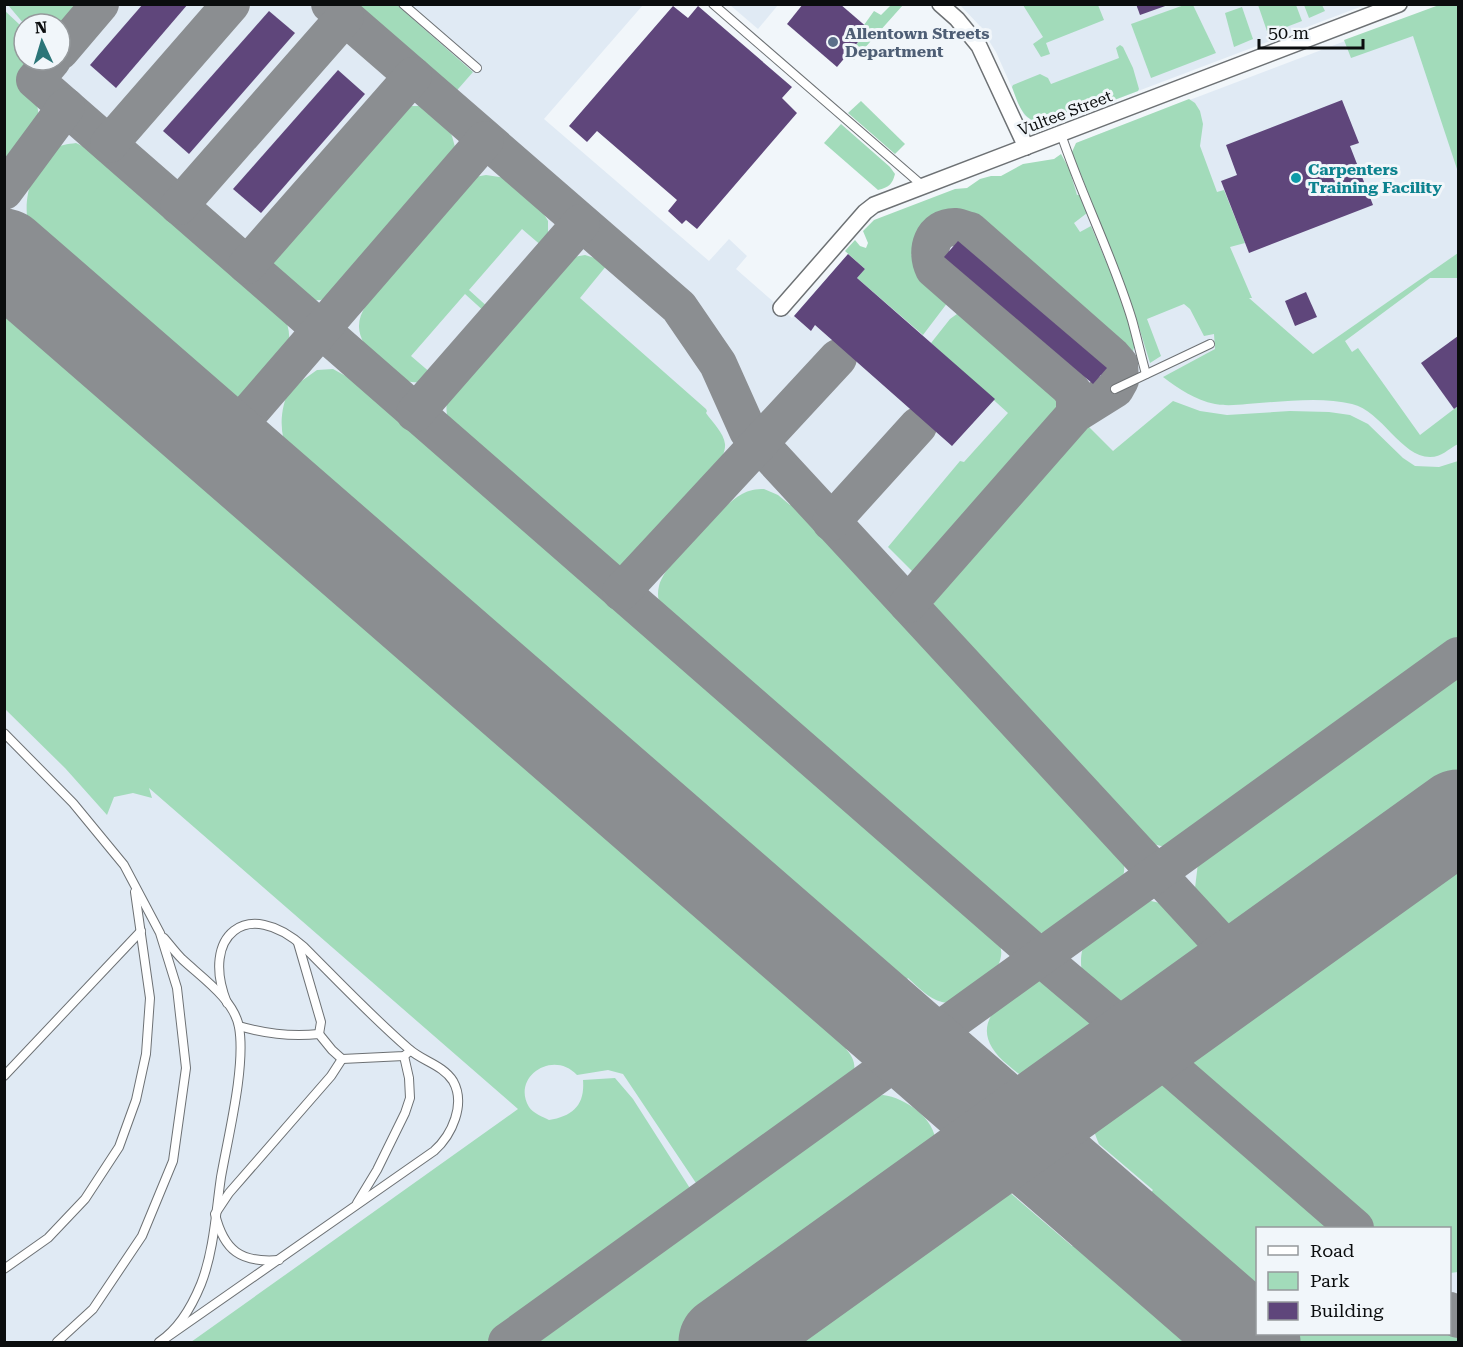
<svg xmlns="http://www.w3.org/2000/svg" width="1463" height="1347" viewBox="0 0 1463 1347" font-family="'Roboto Serif',serif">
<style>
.built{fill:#e0eaf4;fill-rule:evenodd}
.green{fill:#a2dbba}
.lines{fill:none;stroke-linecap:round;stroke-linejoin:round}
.taxiway{stroke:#8b8e91;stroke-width:38}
.runway{stroke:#8b8e91;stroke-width:93}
.building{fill:#5f467b}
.service-casing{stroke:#6d7174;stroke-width:10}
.minor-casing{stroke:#6d7174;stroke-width:18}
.service{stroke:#fff;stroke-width:8}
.minor{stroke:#fff;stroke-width:15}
.service-dot{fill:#5c6f8a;stroke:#f1f6fa;stroke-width:2}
.culture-dot{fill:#0f9aa8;stroke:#f1f6fa;stroke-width:2}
.labels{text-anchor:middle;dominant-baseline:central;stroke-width:6;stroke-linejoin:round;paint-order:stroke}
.service-label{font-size:16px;font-weight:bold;fill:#4e5e75;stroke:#f1f6fa;text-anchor:start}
.street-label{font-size:16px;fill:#0b0d0e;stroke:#f1f6fa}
.culture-label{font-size:16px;font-weight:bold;fill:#0d838f;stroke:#f1f6fa;text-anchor:start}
</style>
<rect width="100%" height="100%" fill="#f1f6fa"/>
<g class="built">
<path d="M5 5H643L544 119 709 261 729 239 747 256 736 269 792 318 848 254 865 269 907 225 1085 170 1076 143 1440 5H1458V1342H5V662L450 1048 5 653ZM24 24H60V60H24ZM1258 1228H1450V1334H1258Z"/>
<polygon points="730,5 778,5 758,29"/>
<polygon points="960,5 1365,5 1051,124 1041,124 1032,121 1024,115 996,52 979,25"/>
</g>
<g class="green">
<polygon points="1187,4 1193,5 1216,53 1151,78 1131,24"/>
<polygon points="8,5 82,5 60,30 60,24 24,24"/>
<polygon points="345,5 397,5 473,72 452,96 445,92"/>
<polygon points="891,5 903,5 854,60 847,55 869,30 864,25 874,11 881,15"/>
<polygon points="1023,5 1098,5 1104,20 1046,43 1050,54 1041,57 1033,44 1043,37"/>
<polygon points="1258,5 1296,5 1302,21 1268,34"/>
<polygon points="1304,5 1322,5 1325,11 1309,18"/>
<polygon points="1439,5 1458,5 1458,168 1457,169 1413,36 1351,58 1344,40"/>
<polygon points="1242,7 1253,39 1234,47 1225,13"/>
<path d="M4 10 20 25H24V60H34L16 81C21 87 28 92 33 98 51 123 19 150 5 167Z"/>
<path d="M1120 45 1123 47 1133 68 1139 89 1138 91 1051 124C1024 124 1020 109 1012 87L1013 85 1040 74 1048 78 1051 84 1119 58 1116 48Z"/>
<path d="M1189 99 1195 103 1200 111 1203 124 1200 146 1217 192 1224 190 1245 243 1230 247 1252 298H1249L1313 354 1458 253V278H1430L1345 341 1352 352 1358 348 1420 435 1458 406V444C1448 449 1442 457 1430 457 1401 457 1382 411 1352 404 1321 396 1279 402 1247 404 1237 405 1225 406 1215 404 1195 400 1179 389 1163 377L1215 349 1214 334 1204 336 1190 309 1184 304 1147 319 1161 356 1150 363 1134 311 1080 172H1078L1072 152 1076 143Z"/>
<polygon points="861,101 905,144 895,154 848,113"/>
<polygon points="408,106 427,106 446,125 452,136 455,147 445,172 340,291 321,300 308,301 280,280 273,267 274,247 390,115"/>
<path d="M841 124 890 167 895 174C892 185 889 187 878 190L824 143Z"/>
<path d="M76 143 99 154 123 172 283 314C288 324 291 335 288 346 285 358 247 402 236 409 233 412 227 413 223 414L54 268C45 254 31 239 28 223 23 198 32 166 53 150 59 145 68 144 76 143Z"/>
<path d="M1061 154 1072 174 1071 175 1077 195H1080L1087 213 1074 223 1080 232 1091 226 1119 292 1135 343 1132 356 1126 360 971 224C941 208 928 235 911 255L957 297 948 302 923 335 857 278 865 269 845 251 855 240 860 246 866 248 868 243 863 231 874 220 955 189 967 188 980 179 991 176H1001L1023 164 1054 159Z"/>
<path d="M486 175 506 178 539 206 548 221V241L543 247 522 229 469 290 490 309 487 314 465 294 411 356 432 374C408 402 358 352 359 326 359 312 370 300 377 288L376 286 464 185 475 177Z"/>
<path d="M585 255 601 260 607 265 580 298 706 409 707 411 706 413C712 422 724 433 725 444 728 467 657 555 636 564 625 569 616 567 605 563L457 435C444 419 443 402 454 384L560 264 568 258Z"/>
<path d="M4 288 861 1031 846 1049C856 1060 858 1072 847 1083L700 1189 623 1074 608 1070 577 1075C553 1049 511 1077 529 1107 533 1113 543 1117 549 1120 573 1116 585 1105 583 1080L615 1078 633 1099 693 1193 486 1342H191L518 1109 149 788 152 798 133 793 114 797 107 815 65 768 5 709Z"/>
<path d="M968 306 1056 382C1063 398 1064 407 1057 422L930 568C923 573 920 575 912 571L888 547 960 461 964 462 1008 413 931 343 950 319Z"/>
<path d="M333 369 371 390 985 923C993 932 1003 943 1001 956 999 976 963 1007 942 1002 929 999 918 987 908 978L893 996 308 487C284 454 272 425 291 385L293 387 317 370Z"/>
<polygon points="1173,401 1200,411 1227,415 1290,411 1329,412 1350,415 1368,424 1403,458 1415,466 1439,467 1458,461 1458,642 1177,846 1161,846 1146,842 935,616 933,596 949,573 1083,421 1113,451"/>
<path d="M764 489 778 495 790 505 794 503 882 600H886L1123 853C1124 863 1126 872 1121 881 1114 895 1060 932 1046 933 1035 934 1024 927 1016 921L667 617C660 607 656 598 659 586 663 565 722 505 742 494 749 490 756 489 764 489Z"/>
<polygon points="1458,673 1458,784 1260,927 1236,930 1218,919 1202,901 1195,888 1198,863"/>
<path d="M1458 842V1272L1450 1273V1228H1370L1194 1074C1180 1056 1190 1037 1205 1025Z"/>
<path d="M1151 901C1167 904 1174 909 1185 921 1188 925 1192 928 1194 932 1201 943 1200 966 1191 976 1185 982 1175 987 1168 992 1152 1004 1138 1015 1117 1008 1102 995 1080 983 1081 961 1081 953 1083 945 1088 939L1137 903Z"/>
<path d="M1038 981C1065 983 1100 1016 1090 1046 1087 1055 1055 1074 1046 1080 1040 1080 1033 1080 1027 1078 1019 1075 1014 1070 1008 1065 979 1041 980 1018 1010 996 1019 989 1026 983 1038 981Z"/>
<path d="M1147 1075 1164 1079 1336 1228H1258L1257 1314 1137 1209 1153 1190 1099 1144C1086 1115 1094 1105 1118 1089 1128 1081 1134 1076 1147 1075Z"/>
<path d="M883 1095C907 1098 941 1122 935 1150 935 1154 932 1159 930 1163L681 1342H529L871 1097Z"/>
<polygon points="996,1186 1008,1191 1072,1246 1108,1246 1218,1342 762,1342 974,1190 982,1187"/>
<polygon points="1450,1327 1458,1335 1458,1342 1290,1342 1280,1334 1450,1334"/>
</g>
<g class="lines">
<g class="taxiway">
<polyline points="330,4 679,307 718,364 748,431 1245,969"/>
<polyline points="60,51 100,4"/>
<polyline points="52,60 35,80 1041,958 1142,1043 1355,1228"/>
<polyline points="109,144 231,4"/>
<polyline points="4,191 66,107"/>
<polyline points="179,206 345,17"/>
<polyline points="247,265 413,76"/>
<polyline points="415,413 581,223"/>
<polyline points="222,444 485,140"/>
<polyline points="831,522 918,426"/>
<polyline points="621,592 838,358"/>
<path d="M908 604 1075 414 1115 389 1120 380 1119 364 1112 356 970 231C966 230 960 228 956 227 932 226 925 251 934 269L1069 387 1075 395V414"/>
<polyline points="1450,1311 1458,1319"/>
<polyline points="507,1342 1458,656"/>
</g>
<g class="runway">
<polyline points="4,255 1254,1342"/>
<polyline points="725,1342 1458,816"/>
</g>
</g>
<g class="building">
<polygon points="143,4 188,4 116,88 90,65"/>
<polygon points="803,4 840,4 869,29 837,67 787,24"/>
<polygon points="1136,4 1168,4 1168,5 1140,15"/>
<polygon points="673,6 688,18 698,6 792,87 782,98 797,113 697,229 686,220 682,224 668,211 677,200 597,131 587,142 569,126"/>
<polygon points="269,11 295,33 189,154 163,131"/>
<polygon points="338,70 365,94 261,213 233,189"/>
<polygon points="1342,100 1359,143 1350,146 1373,205 1249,253 1221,181 1237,175 1226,145"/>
<polygon points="958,241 1107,368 1093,384 944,257"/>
<polygon points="848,254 865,269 857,278 995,399 952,446 815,325 811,331 794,316"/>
<polygon points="1306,292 1317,317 1295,326 1285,301"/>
<polygon points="1458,336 1458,406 1454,409 1421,363"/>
</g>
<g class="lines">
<g class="service-casing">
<g id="service">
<polyline points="403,4 477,68"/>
<polyline points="713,4 923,186"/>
<path d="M1061 134C1082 197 1113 257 1132 320 1137 338 1141 356 1146 374"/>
<polyline points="1115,389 1210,344"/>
<polyline points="4,733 73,803 124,865 160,933 177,988 186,1068 173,1161 142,1236 93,1309 57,1342"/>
<polyline points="298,943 321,1022 319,1034"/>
<path d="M239 1026C266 1034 291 1037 319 1034L332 1050 342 1059 404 1056 410 1051"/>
<polyline points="4,1076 141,931"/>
<polyline points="357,1203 377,1170 405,1113 410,1098 409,1078 404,1056"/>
<path d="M279 1260C241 1263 224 1251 215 1214L229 1193 331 1076 342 1059"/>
<polyline points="4,1269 48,1238 85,1199 119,1147 136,1100 146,1054 150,998 135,892"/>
<path d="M166 1338 434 1151C452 1135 466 1104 453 1081 443 1065 422 1061 409 1049 372 1017 338 981 304 947 247 896 200 936 227 1003"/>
<path d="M159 1342C179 1329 192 1306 201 1284 214 1251 216 1211 221 1177 228 1137 246 1066 239 1027 234 999 201 977 182 959 175 952 170 945 164 938"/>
</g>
</g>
<g class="minor-casing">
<g id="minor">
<polyline points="940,4 957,19 979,46 1026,147"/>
<polyline points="781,308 865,212 874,205 1399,4"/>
</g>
</g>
<use href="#service" class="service"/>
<use href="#minor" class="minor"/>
</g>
<circle class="service-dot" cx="833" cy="42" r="6"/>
<circle class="culture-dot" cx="1296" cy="178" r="6"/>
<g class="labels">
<g class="service-label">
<text x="845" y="33">Allentown Streets<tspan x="845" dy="18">Department</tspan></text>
</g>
<g class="street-label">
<text transform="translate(1065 113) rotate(-21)">Vultee Street</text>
</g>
<g class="culture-label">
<text x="1308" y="169">Carpenters<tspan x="1308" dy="18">Training Facility</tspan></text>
</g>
</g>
<rect width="1463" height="1347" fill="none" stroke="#0b0d0e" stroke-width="12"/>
<rect x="1256" y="1227" width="195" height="108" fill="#f1f6fa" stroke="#95999c" stroke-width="1.5"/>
<rect x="1268" y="1246" width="30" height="9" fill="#ffffff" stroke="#95999c" stroke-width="1.5"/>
<text x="1310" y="1257" font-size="18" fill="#0b0d0e">Road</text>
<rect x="1268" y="1272" width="30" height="18" fill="#a2dbba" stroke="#95999c" stroke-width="1.5"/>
<text x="1310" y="1287" font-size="18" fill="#0b0d0e">Park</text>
<rect x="1268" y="1302" width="30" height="18" fill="#5f467b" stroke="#95999c" stroke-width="1.5"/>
<text x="1310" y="1317" font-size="18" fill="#0b0d0e">Building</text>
<g transform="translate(42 42) rotate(356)"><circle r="28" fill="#f1f6fa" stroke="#95999c" stroke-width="1.5"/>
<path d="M0-4.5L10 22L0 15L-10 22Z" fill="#2b7578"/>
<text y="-9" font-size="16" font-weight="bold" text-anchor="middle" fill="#0b0d0e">N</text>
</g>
<path d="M1259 39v9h104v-9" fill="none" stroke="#0b0d0e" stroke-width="3"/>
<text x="1268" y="39" font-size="18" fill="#0b0d0e" stroke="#f1f6fa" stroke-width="4.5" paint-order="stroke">50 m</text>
</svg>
